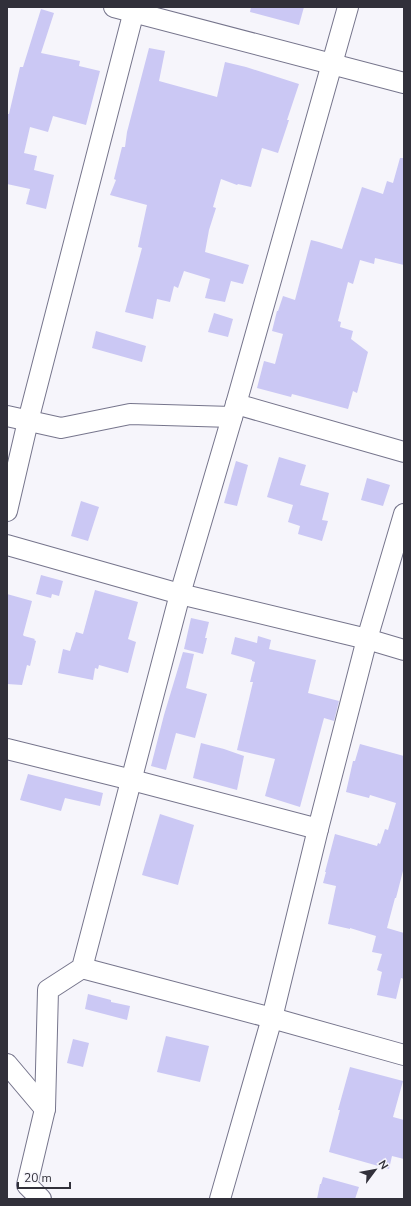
<svg xmlns="http://www.w3.org/2000/svg" width="411" height="1206" viewBox="0 0 411 1206" font-family="'Nunito Sans',sans-serif">
<style>
.building{fill:#cbc8f4}
.lines{fill:none;stroke-linecap:round;stroke-linejoin:round}
.street-casing{stroke:#76758c;stroke-width:22}
.street{stroke:#fff;stroke-width:20}
</style>
<rect width="100%" height="100%" fill="#f6f5fb"/>
<g class="building">
<polygon points="251,7 304,7 299,25 250,12"/>
<polygon points="41,9 54,13 41,53 80,61 79,66 100,71 86,125 53,116 48,132 30,127 24,153 37,156 34,170 54,175 46,209 26,204 30,189 7,184 7,114 9,114 20,67 23,67"/>
<polygon points="149,48 165,51 159,81 217,97 225,62 246,67 299,84 287,120 289,120 278,153 262,148 251,187 238,184 237,185 221,179 213,207 216,208 209,230 205,252 249,265 243,284 231,281 225,302 205,298 210,279 184,271 178,288 174,286 170,302 157,299 153,319 125,312 142,248 138,247 147,205 110,195 116,180 114,179 122,147 125,147 127,132"/>
<polygon points="400,158 404,158 404,265 375,258 374,264 360,260 353,284 348,282 338,321 341,322 340,327 353,331 351,339 368,352 357,393 353,391 348,409 292,394 291,397 257,388 264,361 275,364 283,334 272,331 277,311 278,311 283,296 295,300 311,240 319,242 342,249 362,187 383,194 387,181 393,183"/>
<polygon points="214,313 233,319 228,337 208,332"/>
<polygon points="96,331 146,346 142,362 92,348"/>
<polygon points="279,457 306,465 300,485 329,493 322,520 328,521 322,541 298,534 300,526 288,522 293,505 267,497"/>
<polygon points="236,461 248,465 237,506 224,503"/>
<polygon points="367,478 390,485 383,506 361,500"/>
<polygon points="81,501 99,507 88,541 71,536"/>
<polygon points="41,575 63,581 59,596 52,594 51,598 36,594"/>
<polygon points="95,590 138,602 128,639 136,642 128,673 99,665 98,669 95,668 93,680 58,673 63,649 70,651 76,632 83,634"/>
<polygon points="7,594 32,601 23,635 24,636 35,639 34,640 36,641 30,666 27,665 22,685 7,684"/>
<polygon points="191,618 209,622 205,638 207,638 203,654 184,649"/>
<polygon points="258,636 271,640 269,649 316,660 308,693 339,701 334,721 324,718 300,807 265,796 275,759 237,750 253,682 250,682 255,662 252,661 252,660 231,654 235,637 257,643"/>
<polygon points="183,652 194,654 186,688 207,694 195,738 176,733 166,770 151,766 164,715"/>
<polygon points="201,743 224,749 244,756 237,790 193,778"/>
<polygon points="360,744 404,756 404,867 396,898 395,898 387,928 404,933 404,979 401,978 396,999 377,995 382,972 377,970 382,954 372,952 376,936 350,928 350,929 328,924 336,886 323,883 326,872 325,872 335,834 377,846 378,843 380,844 385,829 388,830 396,803 370,795 369,798 346,792 353,761 355,761"/>
<polygon points="28,774 103,793 100,806 65,798 61,811 20,800"/>
<polygon points="160,814 194,825 178,885 142,875"/>
<polygon points="88,994 111,1000 111,1002 130,1006 127,1020 85,1009"/>
<polygon points="166,1036 209,1046 200,1082 157,1072"/>
<polygon points="73,1039 89,1043 83,1067 67,1063"/>
<polygon points="350,1067 403,1081 393,1117 404,1120 404,1159 392,1156 389,1169 329,1152 340,1110 338,1110"/>
<polygon points="323,1177 359,1187 355,1199 317,1199 320,1184 321,1184"/>
</g>
<g class="lines">
<g class="street-casing">
<g id="street">
<polyline points="114,7 404,83"/>
<polyline points="236,404 404,452"/>
<polyline points="7,416 61,428 130,414 232,417"/>
<polyline points="7,511 28,421 135,7"/>
<polyline points="7,545 180,594 367,639 404,650"/>
<polyline points="7,749 132,780 318,829"/>
<polyline points="82,968 272,1018 404,1055"/>
<polyline points="7,1064 45,1109"/>
<polyline points="41,1199 27,1185 45,1109 48,990 82,968 180,594 236,404 348,7"/>
<polyline points="220,1199 272,1018 318,829 367,639 404,514"/>
</g>
</g>
<use href="#street" class="street"/>
</g>
<rect width="411" height="1206" fill="none" stroke="#31303a" stroke-width="16"/>
<g transform="translate(375 1170) rotate(58)" stroke="#f6f5fb" stroke-width="3" paint-order="stroke">
<path d="M0-3L7 15L0 10L-7 15Z" fill="#31303a"/>
<text y="-6" font-size="11" font-weight="bold" text-anchor="middle" fill="#31303a">N</text>
</g>
<path d="M18 1182v6h52v-6" fill="none" stroke="#31303a" stroke-width="2"/>
<text x="24" y="1182" font-size="12" fill="#31303a" stroke="#f6f5fb" stroke-width="3" paint-order="stroke">20 m</text>
</svg>
